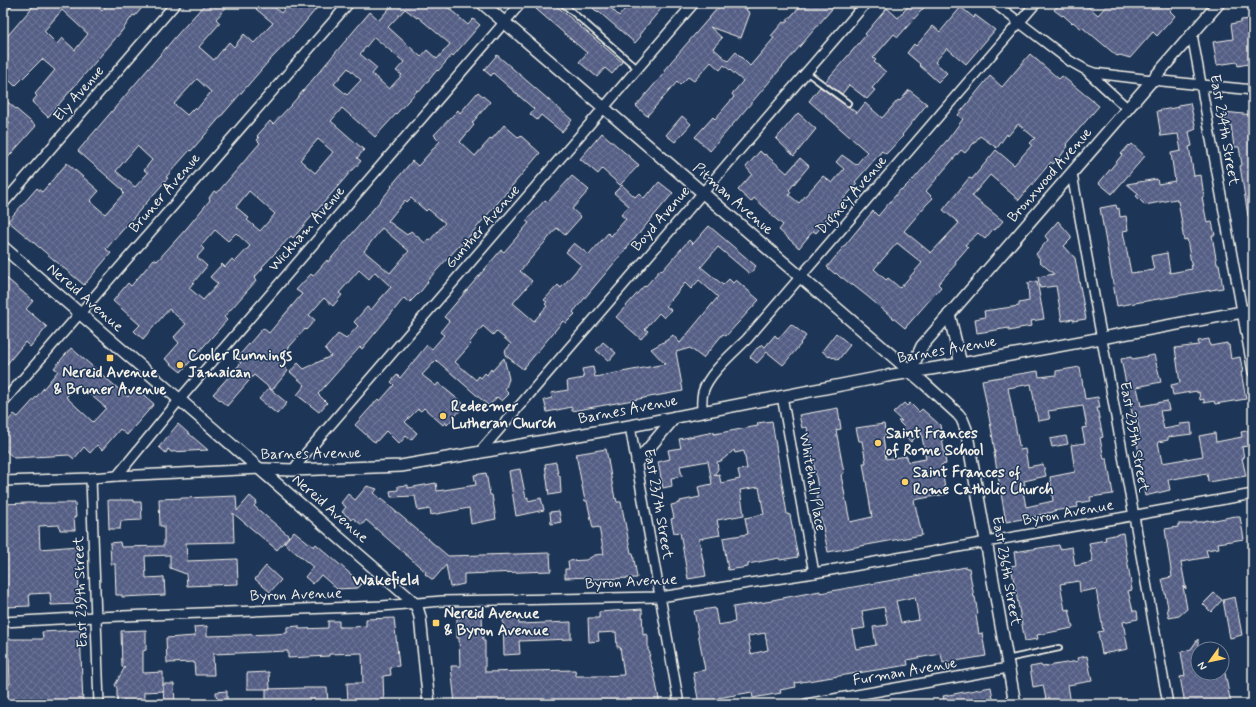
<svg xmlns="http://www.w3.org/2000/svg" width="1256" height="707" viewBox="0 0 1256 707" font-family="Mynerve,sans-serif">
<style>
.building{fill:url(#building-cross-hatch);stroke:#f4f1e8;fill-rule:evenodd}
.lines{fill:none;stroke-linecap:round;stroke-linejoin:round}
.service-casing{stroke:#f4f1e8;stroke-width:8}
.minor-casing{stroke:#f4f1e8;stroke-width:12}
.tertiary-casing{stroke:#f4f1e8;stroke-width:14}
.service{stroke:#1d3557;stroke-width:4.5}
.minor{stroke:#1d3557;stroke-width:9}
.tertiary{stroke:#1d3557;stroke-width:11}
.poi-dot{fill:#ffd166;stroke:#1d3557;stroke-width:1.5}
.labels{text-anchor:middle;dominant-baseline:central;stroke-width:3;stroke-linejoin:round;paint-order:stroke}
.street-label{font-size:15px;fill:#f4f1e8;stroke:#1d3557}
.poi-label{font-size:15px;font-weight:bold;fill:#f4f1e8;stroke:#1d3557;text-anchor:start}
.neighbourhood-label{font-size:16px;font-weight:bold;fill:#f4f1e8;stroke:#1d3557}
</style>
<defs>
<pattern id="building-cross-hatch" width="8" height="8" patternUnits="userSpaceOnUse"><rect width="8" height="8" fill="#545e86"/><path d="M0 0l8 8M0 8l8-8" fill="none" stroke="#6d7697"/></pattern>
</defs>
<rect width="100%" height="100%" fill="#1d3557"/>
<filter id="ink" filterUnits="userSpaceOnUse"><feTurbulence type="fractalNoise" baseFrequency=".025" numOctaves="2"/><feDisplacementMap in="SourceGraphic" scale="8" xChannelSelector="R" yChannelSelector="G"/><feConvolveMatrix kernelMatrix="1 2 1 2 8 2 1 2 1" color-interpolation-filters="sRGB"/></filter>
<g filter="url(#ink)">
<g class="building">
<path d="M36 3H85L90 7 93 3 102 11 108 3H146L135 16 133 15 121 32 48 117 32 102 37 96 35 94 55 70 42 59 15 86 3 74V41ZM62 10 88 34 75 50 62 38 57 44 44 31Z"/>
<path d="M206 3H230L216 19 220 23 199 47 214 60 229 42 234 47 244 34 254 43 273 23 256 9 260 3H269L281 13 289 3H321L296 33 268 62 191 151 190 150 166 177 168 178 106 249 111 253 84 285 8 221 37 188 42 192 67 163 99 191 90 201 105 214 124 193 122 191 123 190 78 151 177 35ZM197 79 211 92 197 109 195 107 187 115 174 104ZM137 146 152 160 144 170 148 173 135 187 116 171Z"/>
<path d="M394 3H443L468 25 473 19 480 25 453 56 452 55 438 71 437 70 420 91 418 90 375 137 342 108 331 121 364 150 357 158 361 161 353 170H352L293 238 291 236 262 267 263 268 254 278 256 281 224 317 227 320 181 372 165 359 179 343 174 337 186 324 169 309 143 339 134 331 140 325 113 301 128 283 131 286 154 259 157 261 186 229 210 200 209 198 214 191 217 193 260 143 257 140 259 138 257 136 270 121 273 124 291 105 370 12 379 20ZM405 9 417 18 418 17 450 44 437 59 427 50 421 57 388 27ZM374 37 404 62 396 71 402 75 389 89 372 74 377 68 360 54ZM348 68 361 80 347 95 334 84ZM318 139 333 152 315 173 300 160ZM249 191 275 214 260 231 247 220 249 218 236 207ZM215 230 228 241 236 233 250 246 235 262 232 259 225 267 222 264 210 277 218 284 203 300 189 288 207 266 197 257 204 249 201 246Z"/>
<polygon points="541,3 553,3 622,62 612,74 605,68 597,77 579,62 587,53 536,9"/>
<polygon points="588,3 608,3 607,4 619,16 630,3 666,3 639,35 641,36 635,43 599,12 598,13"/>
<polygon points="722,3 752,3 746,10 750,13 741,38 710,27 722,38 713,48 728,61 736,52 750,66 774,38 771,36 783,22 785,23 803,3 837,3 710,151 695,137 713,117 715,119 734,97 732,94 743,81 724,65 720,70 711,62 694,81 688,77 680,85 677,82 647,116 636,106 665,72 664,70"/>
<polygon points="911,3 928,3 898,37 894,34 873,58 876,60 874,62 886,72 872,88 875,90 867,99 849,85 842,94 825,82 853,50 866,35 865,34 887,8 898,18"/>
<polygon points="1060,3 1084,3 1098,15 1109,3 1177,3 1170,11 1175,16 1157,36 1153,32 1130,58 1120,55 1117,56 1092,35 1091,35 1083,28 1082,29 1073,22 1072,23 1063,15 1062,16 1054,10"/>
<polygon points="961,7 974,18 975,15 995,30 966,64 947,48 935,62 947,73 938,82 919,65 920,64 907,53 914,44 916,46 933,26 940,32"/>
<polygon points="1250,19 1253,39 1253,63 1238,66 1237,62 1217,65 1213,42 1233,39 1231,24 1241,22 1241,20"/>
<path d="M1030 54 1059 79 1062 76 1099 106 1066 144 1068 146 1060 157 1053 164 1051 162 1019 200 990 175 972 196 1003 221 995 230 993 229 985 239 978 233 965 245 968 247 955 262 956 264 938 284 941 287 905 328 867 296 853 285H850L849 283 843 278H841L836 273 835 274 827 267 873 211 878 216 901 189 902 190 913 179V180L948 139 963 119 958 115 990 76 1002 87ZM1018 124 1035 138 1030 143 1032 145 1014 165 996 150 972 179 969 178 943 210 959 223 931 253 904 231 926 205 933 198 926 191 961 150 965 153 980 136 997 148 1007 134 1008 136ZM897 243 922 263 900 288 888 278 886 280 874 269Z"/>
<polygon points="497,55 572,120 562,132 541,115 537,120 530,114 534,109 493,73 491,76 484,70"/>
<polygon points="820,87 857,113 865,103 882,118 898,100 900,101 909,90 927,104 902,135 903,136 886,154 882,151 855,182 857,184 839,204 840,205 834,212 834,211 816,233 813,231 799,248 779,230 783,225 770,214 771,213 754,198 751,202 738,190 752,174 746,167 760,151 764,155 765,154 787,173 800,158 809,166 789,190 791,192 789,195 799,203 823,176 832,183 844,169 836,162 842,155 856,165 867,152 809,101"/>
<path d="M478 92 490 102 472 123 474 125 460 142 475 156 491 138 492 139 504 125 519 138 521 136 540 153 460 247 459 246 427 281 428 282 421 291 409 303 404 298 362 349 360 347 340 369 318 394 327 403 319 412 297 395 305 385 290 372 298 363 304 369 331 356 325 349 338 334 346 339 358 326 354 322 367 307 371 310 380 299 391 287 375 272 369 279 359 270 339 293 342 295 333 306 324 298 309 315 315 320 306 330 305 329 277 361 288 371 272 390 254 375 227 406 213 394 241 363 236 359 263 328 269 333 302 294 296 290 311 274 313 276 327 260 328 262 392 187 391 186 412 161 418 166 440 141 434 135 458 110 460 113ZM411 198 426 211 428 209 445 223 430 240 428 239 425 243 411 231 407 235 388 221 405 200 407 202ZM382 228 409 251 390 273 364 251Z"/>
<polygon points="3,98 36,126 3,163 3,130 10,123 3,116"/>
<polygon points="1190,103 1196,129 1189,132 1192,146 1189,147 1194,176 1201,175 1204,197 1202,197 1207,223 1212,222 1215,235 1212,235 1217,264 1219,264 1223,288 1117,306 1100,208 1116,205 1117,209 1119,208 1120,217 1126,216 1128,230 1123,231 1131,273 1154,270 1151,256 1167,253 1170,273 1192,269 1187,239 1184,240 1182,229 1183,229 1178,201 1176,201 1176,199 1145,205 1136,196 1139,194 1127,184 1157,179 1158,184 1175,181 1171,153 1181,151 1178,134 1161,136 1157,111 1179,107 1178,105"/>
<polygon points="1224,112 1253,115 1253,215 1248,216 1240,166 1242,165 1239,147 1234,147 1231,125 1227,125"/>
<polygon points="798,113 816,129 794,156 776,139"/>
<polygon points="682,116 691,124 675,142 666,135"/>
<polygon points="602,133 639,165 620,185 602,169 598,174 580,159"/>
<polygon points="1132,144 1145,156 1112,194 1099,183 1122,155 1121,154 1129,145 1130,146"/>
<polygon points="572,176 589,190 572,209 581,217 565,235 557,228 520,271 532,281 513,303 534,321 547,306 545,304 547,302 544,300 558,285 561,288 581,265 566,252 574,243 589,255 608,233 611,236 626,219 621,215 629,206 614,193 622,185 635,197 639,193 644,198 649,192 650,193 659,182 673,193 573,312 575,314 566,323 563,321 523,369 505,355 506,353 505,351 511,344 496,331 493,335 483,326 469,343 471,344 455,362 476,380 479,376 481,378 485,373 487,375 491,369 492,371 504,358 509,379 505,390 509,394 502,401 497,397 489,406 436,360 422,375 436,386 438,383 465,405 447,425 445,422 443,425 424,408 421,411 418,409 405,422 417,433 411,440 406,436 399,444 386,431 376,442 373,441 355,425 378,399 380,401 394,385 391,382 397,375 400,378 427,345 432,349 444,335 440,332 449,321 444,317 501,250 504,252 529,223 526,221 545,200 548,202"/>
<polygon points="1058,221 1071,236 1071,239 1064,246 1075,258 1086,319 1073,321 1073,319 1062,321 1056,286 1040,288 1038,277 1054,274 1039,261 1040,259 1036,254 1048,240 1045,236"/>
<polygon points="709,226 756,266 750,274 718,247 701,267 723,285 729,279 733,283 736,280 759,300 726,336 723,334 703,358 690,348 676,352 683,391 572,411 572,407 547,412 544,400 552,398 551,393 568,390 567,381 584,378 582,369 593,367 595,377 665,364 651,349 667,340 673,335 680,343 718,297 699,280 691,289 685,283 666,306 671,310 664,318 659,313 645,329 648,331 641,339 616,317 644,286 645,287 660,270 662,271 689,240 693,244"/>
<polygon points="3,275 33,301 26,309 47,327 30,347 25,342 3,369 3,326 7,321 3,317"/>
<polygon points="1037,281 1044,319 1031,321 1032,326 1019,328 1019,329 1009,331 1009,328 977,333 975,319 985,317 984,311 1019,306 1019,303 1029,301 1028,283"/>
<polygon points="791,324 806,336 800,343 801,344 783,365 767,352 757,363 750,357 757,348 758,348 762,344 765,347 775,335 778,339"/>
<polygon points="836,333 850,345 838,360 834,357 833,358 830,356 829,357 822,351"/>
<polygon points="1209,339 1210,346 1227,343 1227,345 1229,345 1231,359 1240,357 1243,372 1241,372 1246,399 1215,404 1214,401 1204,403 1204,399 1200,400 1199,392 1197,393 1197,391 1173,395 1171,385 1180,383 1175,348 1199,345 1198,341"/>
<polygon points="603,342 616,353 609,361 596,350"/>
<path d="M71 348 128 397 136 388 154 404 127 435 120 429 102 450 97 445 90 453 84 447 74 459 69 455 14 458 3 448V427L14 414 18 417 38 395 58 371 54 368ZM78 384 106 408 93 422 66 397Z"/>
<polygon points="1154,355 1161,382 1137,387 1141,406 1167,401 1169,410 1160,411 1164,429 1180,426 1180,424 1191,423 1192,434 1168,437 1168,440 1158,442 1162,463 1203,456 1199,436 1215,433 1216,442 1242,437 1241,432 1252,430 1253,445 1242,447 1244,458 1242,458 1246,476 1208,482 1207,473 1168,480 1170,490 1145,496 1140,468 1141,468 1136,435 1140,434 1137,417 1133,418 1121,359 1131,357 1132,359"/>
<path d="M1080 367 1085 399 1098 397 1100 408H1097L1103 437 1100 438 1104 459H1107L1113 494 1090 497 1091 501 1077 503 1078 507 1053 511V512L1038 515V516L1006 522 994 453H995L992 433 982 380 1038 371 1039 377 1056 375V371ZM1031 384 1038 421 1050 419 1048 411 1083 406 1087 427 1082 428 1085 443 1071 445 1075 472 1050 477 1053 501 1026 507 1022 486 1025 485 1024 481 1046 476 1043 464 1028 467 1025 449 1020 450 1008 388Z"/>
<polygon points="269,388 287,403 277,414 259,399"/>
<polygon points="904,403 907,406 910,403 919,412 922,409 940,425 946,464 941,465 946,494 914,500 922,535 828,552 819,509 816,489 818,488 807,427 802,428 799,415 838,408 841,429 836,430 844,473 842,474 842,475 841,475 850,522 872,517 863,463 866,463 862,441 859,441 856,428 884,424 886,437 883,437 886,459 907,456 908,462 926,459 921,431 911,442 901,433 905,428 898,421 902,421 893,413"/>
<path d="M772 421 787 514 790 515 798 557 780 560 779 558 748 564V567L728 570 723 538 748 534 745 518 764 514 759 487 740 490 744 515 717 520 720 535 699 539 706 576 688 579 680 532 674 533 671 519 674 518 671 505 680 503V501L700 497 698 487 712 484 708 461 680 466 682 476 671 478 672 486 663 488 658 462 670 459 668 450 681 448 679 439 714 432V434L758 426 757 423ZM734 450 735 453 744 451 747 469 738 470 740 479 721 483 719 474 714 475 718 469 717 462 721 461Z"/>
<polygon points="178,424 187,432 208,450 171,452 168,449 166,453 159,447"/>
<polygon points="1066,436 1068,444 1052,447 1050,439"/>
<polygon points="606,449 615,499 616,498 617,502 621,502 628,538 631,553 633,553 637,578 592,579 591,577 565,578 565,569 569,569 568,561 586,560 595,555 604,554 599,527 593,528 587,501 585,501 576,454"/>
<polygon points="556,462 558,474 560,476 561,493 549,495 545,464"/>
<polygon points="520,469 526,498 528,497 528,501 541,498 544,510 516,516 509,471"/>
<polygon points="486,473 490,495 492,495 496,519 471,524 469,508 431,515 430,509 418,511 415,496 391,497 390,491 398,490 398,486 408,485 408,488 436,483 437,491 476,485 474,475"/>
<polygon points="367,486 377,489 374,493 448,556 550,553 551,571 464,574 464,584 450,587 446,565 433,580 425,574 426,572 366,520 362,525 353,518 352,520 342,512 346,507 341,503 348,494 355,500"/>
<polygon points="236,496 237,511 250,496 257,502 254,506 289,536 277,550 233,513 234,542 186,543 187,561 237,559 238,584 187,586 186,574 170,568 170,555 145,556 146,578 164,577 165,595 122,597 122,595 116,595 115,564 111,564 110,543 120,542 121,547 164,546 164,526 160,526 159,499"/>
<polygon points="108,500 134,500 134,502 141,502 142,520 121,521 120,529 109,529"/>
<polygon points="28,503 75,503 76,517 74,517 75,530 60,530 59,525 39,526 40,549 78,546 79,604 51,605 50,593 29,594 30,606 5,607 3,564 3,504"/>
<polygon points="559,511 561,522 551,524 550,512"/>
<polygon points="1235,516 1235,517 1240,517 1244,539 1218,543 1219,548 1206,550 1208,557 1181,562 1186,589 1183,586 1187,609 1179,616 1169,618 1167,608 1168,607 1162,579 1172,577 1165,529 1178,527 1178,524 1191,524 1194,522 1202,522 1207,520 1210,521"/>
<polygon points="294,531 314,547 316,544 362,584 358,588 337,589 321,575 313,584 305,577 313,567 284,543"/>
<polygon points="1123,533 1132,590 1128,591 1133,611 1137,611 1138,619 1123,622 1128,649 1102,654 1098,632 1103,631 1096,589 1080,592 1079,581 1060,584 1065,610 1069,609 1073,628 1037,635 1038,639 1025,641 1011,566 1016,565 1014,552 1059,545 1060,549 1072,547 1075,566 1093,562 1089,543 1106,540 1105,537"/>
<polygon points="266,566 281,580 270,592 255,579"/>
<path d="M966 567V568H969L974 597H975L978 614 976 616 979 634 982 633 986 656 943 663 941 654 923 657 907 660 908 665 795 683 796 687 780 690 781 693 753 698 752 692 718 698 719 704H699L693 672 705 670 694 611 715 608 718 625 735 622 733 607 772 601V600L820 591V593ZM915 597 919 620 901 623 896 601ZM884 607 888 625 873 627 876 645 856 649 852 630 865 628 862 611ZM765 633 768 650 751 654 748 636Z"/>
<polygon points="1214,593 1222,600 1211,612 1203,604"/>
<polygon points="1235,597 1242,635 1230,638 1223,600"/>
<polygon points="642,609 643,635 647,634 648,636 648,650 650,653 649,658 654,673 660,704 614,704 614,703 583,704 455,704 451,666 460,666 459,638 457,638 457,616 482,615 483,641 485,641 485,672 575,670 576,676 599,676 624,675 620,647 617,647 616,632 598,633 599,641 589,642 588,618 599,618 599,612"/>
<polygon points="518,614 519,624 571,622 571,639 519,641 520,654 504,655 503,615"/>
<polygon points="394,618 399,666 390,667 391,675 383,676 384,704 348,704 347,683 363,683 362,653 329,654 329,656 288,658 288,651 213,654 214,675 195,675 194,662 167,663 166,638 195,636 194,627 207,626 207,636 274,634 287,633 287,627 299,626 299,629 328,628 328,621 339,621 339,627 353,627 366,626 366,619"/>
<polygon points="80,630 83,704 3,704 3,684 10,684 9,658 3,658 3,639 43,639 42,632"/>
<polygon points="146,630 146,650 143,651 143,673 163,672 163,691 144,692 144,704 118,704 117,696 117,688 115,685 125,667 122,667 121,631"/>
<polygon points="1198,639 1198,673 1225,673 1231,704 1215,704 1215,702 1202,704 1185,704 1180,677 1185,676 1181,652 1191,649"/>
<polygon points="1087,656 1092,681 1068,685 1071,704 1047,704 1043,685 1033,687 1030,667 1041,665 1042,667 1078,661 1077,658"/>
<polygon points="269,672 270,689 247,689 247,673"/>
<polygon points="163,684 174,684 175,704 164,704"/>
<polygon points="991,687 994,704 945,704 943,696"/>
<polygon points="304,688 327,688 328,704 266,704 266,689"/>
<polygon points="227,691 227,704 217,704 216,692"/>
</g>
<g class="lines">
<g class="service-casing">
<g id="service">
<polyline points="562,3 637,68"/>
<polyline points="806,72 848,103"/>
<polyline points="1007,659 1059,648"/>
</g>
</g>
<g class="minor-casing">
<g id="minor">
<polyline points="994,3 1070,61 1086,70 1094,73 1152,80 1253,90"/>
<polyline points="3,7 7,3"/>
<polyline points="1192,34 1253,372"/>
<polyline points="1089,73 1128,109"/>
<polyline points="1072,174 1168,704"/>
<polyline points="3,204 176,3"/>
<polyline points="782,396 814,573"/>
<polyline points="3,402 349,3"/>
<path d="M702 411C702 405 701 399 703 392 708 374 733 353 747 339L1036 3"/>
<polyline points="630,426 679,704"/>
<polyline points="478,454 866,3"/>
<polyline points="293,470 307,452 694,3"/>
<polyline points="117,476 180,399 521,3"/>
<polyline points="91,478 99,704"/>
<polyline points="3,481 91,478 117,476 261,469"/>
<polyline points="3,622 96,617 382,606 442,601 660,597 814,573 1253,494"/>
<polyline points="806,704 1008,668"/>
</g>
</g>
<g class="tertiary-casing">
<g id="tertiary">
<polyline points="482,3 925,384 958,414 962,419 966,429 1015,704"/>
<polyline points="3,247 410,599 417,607 420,617 429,704"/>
<polyline points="949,314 961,364"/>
<polyline points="910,372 922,346 1219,3"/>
<polyline points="637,462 675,417"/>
<polyline points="261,469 293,470 401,466 630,426 887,376 961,364 1253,310"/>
</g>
</g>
<use href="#service" class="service"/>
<use href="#minor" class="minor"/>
<use href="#tertiary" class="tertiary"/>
</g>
</g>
<g class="poi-dot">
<rect x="106" y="354" width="8" height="8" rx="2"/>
<circle cx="180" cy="365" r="4"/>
<circle cx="443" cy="416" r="4"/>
<circle cx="878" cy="443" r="4"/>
<circle cx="905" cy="482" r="4"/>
<rect x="432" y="619" width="8" height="8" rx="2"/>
</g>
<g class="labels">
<g class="street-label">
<text transform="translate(79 94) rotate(-49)">Ely Avenue</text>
<text transform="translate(1224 130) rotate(80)">East 234th Street</text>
<text transform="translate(1050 175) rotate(-49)">Bronxwood Avenue</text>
<text transform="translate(165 193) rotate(-49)">Bruner Avenue</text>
<text transform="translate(852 195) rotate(-49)">Digney Avenue</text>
<text transform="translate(733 199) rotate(41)">Pitman Avenue</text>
<text transform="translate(661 219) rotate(-49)">Boyd Avenue</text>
<text transform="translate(483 227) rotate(-49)">Gunther Avenue</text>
<text transform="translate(307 229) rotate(-49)">Wickham Avenue</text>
<text transform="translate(85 298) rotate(41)">Nereid Avenue</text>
<text transform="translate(947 350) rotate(-10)">Barnes Avenue</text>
<text transform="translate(628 410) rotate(-11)">Barnes Avenue</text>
<text transform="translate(1134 437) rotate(80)">East 235th Street</text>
<text transform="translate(311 454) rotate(-1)">Barnes Avenue</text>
<text transform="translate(812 482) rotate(80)">Whitehall Place</text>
<text transform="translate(658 504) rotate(80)">East 237th Street</text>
<text transform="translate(330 509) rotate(41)">Nereid Avenue</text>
<text transform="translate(1068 513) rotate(-10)">Byron Avenue</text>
<text transform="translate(1006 571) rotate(80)">East 236th Street</text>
<text transform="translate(631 582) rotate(-3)">Byron Avenue</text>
<text transform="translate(81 592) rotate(-92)">East 239th Street</text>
<text transform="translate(296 595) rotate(-2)">Byron Avenue</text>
<text transform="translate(905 672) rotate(-10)">Furman Avenue</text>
</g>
<g class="poi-label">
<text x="188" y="356">Cooler Runnings<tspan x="188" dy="17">Jamaican</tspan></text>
<text x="110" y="373" text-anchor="middle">Nereid Avenue<tspan x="110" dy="17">&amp; Bruner Avenue</tspan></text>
<text x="451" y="407">Redeemer<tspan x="451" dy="17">Lutheran Church</tspan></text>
<text x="886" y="434">Saint Frances<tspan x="886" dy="17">of Rome School</tspan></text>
<text x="913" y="473">Saint Frances of<tspan x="913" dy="17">Rome Catholic Church</tspan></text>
<text x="444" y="614">Nereid Avenue<tspan x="444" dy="17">&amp; Byron Avenue</tspan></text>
</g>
<g class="neighbourhood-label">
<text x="386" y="580">Wakefield</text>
</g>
</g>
<rect width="1256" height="707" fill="none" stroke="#1d3557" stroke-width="16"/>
<rect x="8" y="8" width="1240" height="691" fill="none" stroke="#f4f1e8" stroke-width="1.5" filter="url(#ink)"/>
<g transform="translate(1210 661) rotate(237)"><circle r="19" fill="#1d3557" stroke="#738091"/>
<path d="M0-3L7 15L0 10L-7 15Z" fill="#ffd166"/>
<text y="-6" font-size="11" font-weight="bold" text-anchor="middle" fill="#f4f1e8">N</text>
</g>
</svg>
